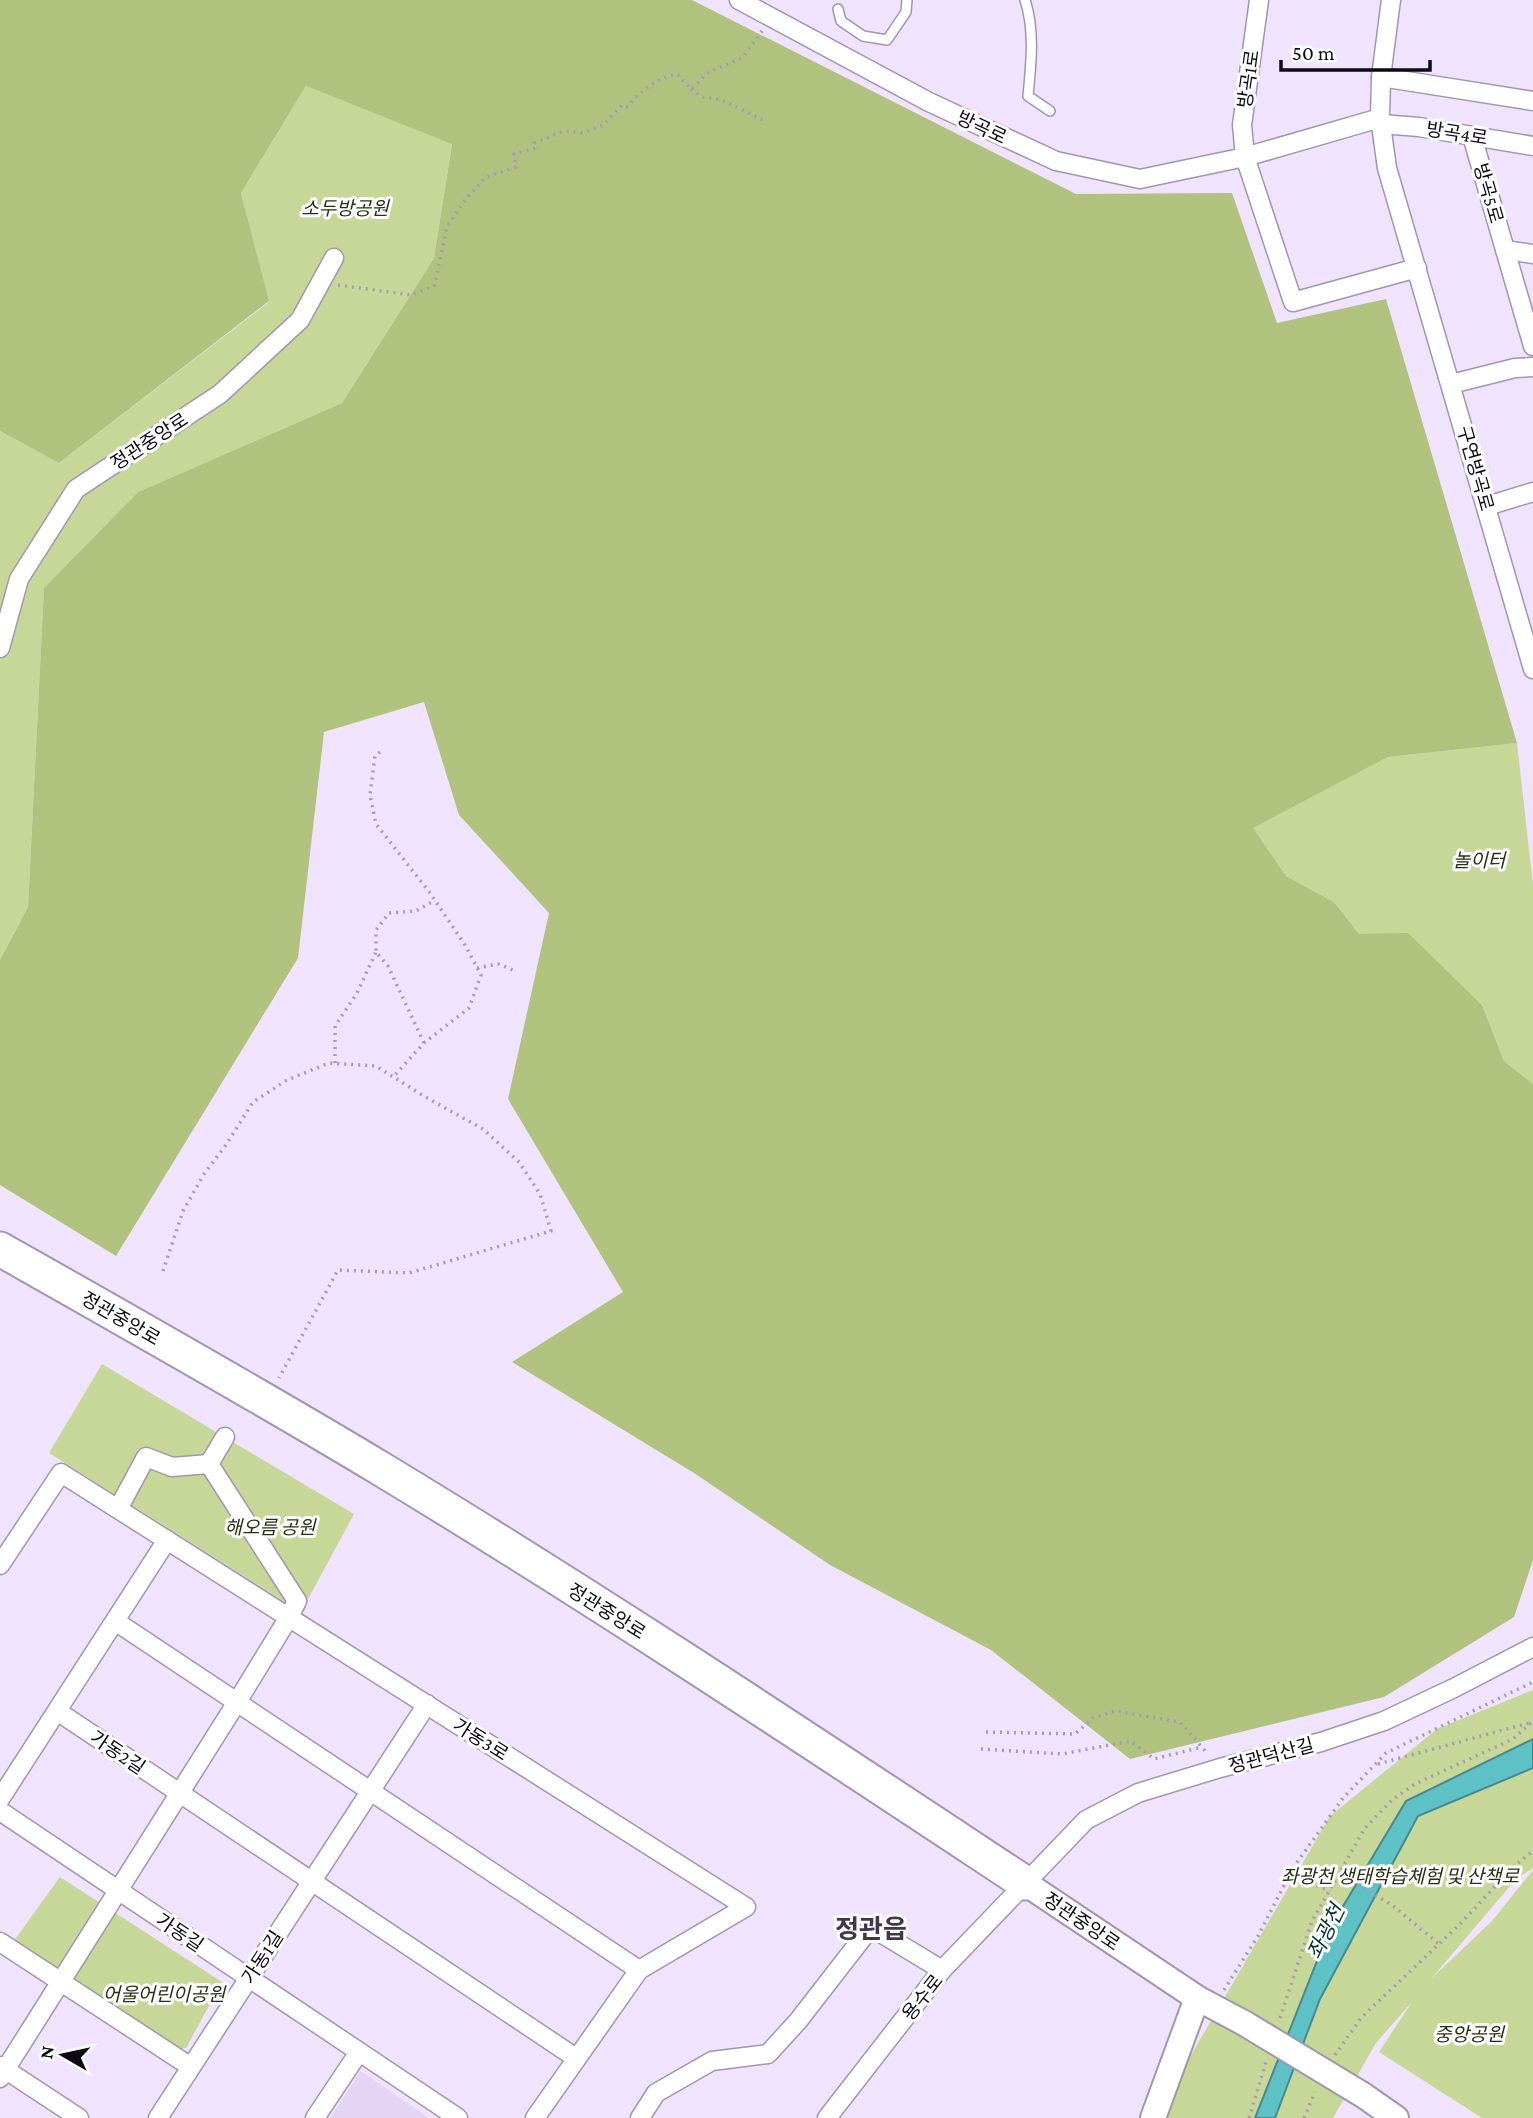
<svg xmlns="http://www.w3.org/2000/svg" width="1533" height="2118" font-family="'Crimson Pro','Noto Sans KR',serif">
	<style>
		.built { fill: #e5d5f5 }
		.green { fill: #c6d798 }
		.forest { fill: #b0c27e }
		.water { fill: #5ec1c5; stroke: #468a90; stroke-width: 2 }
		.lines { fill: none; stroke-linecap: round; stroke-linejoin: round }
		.lane-casing { stroke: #a296af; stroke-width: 12 }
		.street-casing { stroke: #a296af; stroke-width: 21 }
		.secondary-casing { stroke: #a296af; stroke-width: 28 }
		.highway-casing { stroke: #a296af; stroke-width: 37 }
		.path { stroke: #a69cb1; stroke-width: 3.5; stroke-dasharray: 2 5; stroke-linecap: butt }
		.lane { stroke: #fff; stroke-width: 9 }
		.street { stroke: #fff; stroke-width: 18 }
		.secondary { stroke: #fff; stroke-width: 24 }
		.highway { stroke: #fff; stroke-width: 33 }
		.secondary-bridge-casing { stroke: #a296af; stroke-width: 28; stroke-linecap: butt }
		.secondary-bridge { stroke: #fff; stroke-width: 24 }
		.labels { text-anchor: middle; stroke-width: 6; stroke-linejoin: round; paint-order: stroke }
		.street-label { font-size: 19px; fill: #0e0a13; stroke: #fff }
		.park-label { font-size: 19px; font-style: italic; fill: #283012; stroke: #fff }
		.water-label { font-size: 21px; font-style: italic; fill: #003234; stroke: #fff }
		.district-label { font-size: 26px; font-weight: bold; fill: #41364b; stroke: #fff }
	</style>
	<rect width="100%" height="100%" fill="#f0e3fe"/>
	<path class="built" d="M 361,2071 L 429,2118 L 330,2118 Z"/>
	<g class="green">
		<path d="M 306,86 L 452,143 L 434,258 L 342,403 L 138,492 L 44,588 L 28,907 L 0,960 L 0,431 L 59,463 L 269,302 L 241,193 Z"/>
		<path d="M 1517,743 L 1533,885 L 1533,1084 L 1504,1061 L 1482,1005 L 1408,934 L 1359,934 L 1334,902 L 1286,876 L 1252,828 L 1388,757 Z"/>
		<path d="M 102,1364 L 354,1514 L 301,1612 L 49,1453 Z"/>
		<path d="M 1533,1690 L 1533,1868 L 1516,1879 L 1431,1979 L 1492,1921 L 1533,1870 L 1533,2118 L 1482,2118 L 1379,2052 L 1412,2002 L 1376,2043 L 1333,2118 L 1163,2118 L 1187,2062 L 1330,1816 L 1437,1729 Z"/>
		<path d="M 60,1877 L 222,1982 L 186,2048 L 174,2050 L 13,1942 Z"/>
	</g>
	<path class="forest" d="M 0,0 L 692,0 L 1076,194 L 1232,193 L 1277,323 L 1386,299 L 1517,743 L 1388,757 L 1253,828 L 1286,876 L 1334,902 L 1359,934 L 1408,933 L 1482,1005 L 1504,1061 L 1533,1084 L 1533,1560 L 1514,1617 L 1384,1697 L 1130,1759 L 991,1650 L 830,1565 L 694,1473 L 512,1362 L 623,1292 L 508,1099 L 549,913 L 459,815 L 424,702 L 324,732 L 298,958 L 116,1256 L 0,1185 L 0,960 L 28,907 L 44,588 L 138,492 L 342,403 L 434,258 L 452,144 L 306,86 L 241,193 L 269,301 L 59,463 L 0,431 Z"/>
	<path class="water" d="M 1533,1739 L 1533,1768 L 1418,1816 L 1320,1999 L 1275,2118 L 1255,2118 L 1330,1928 L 1406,1801 Z"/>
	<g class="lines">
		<defs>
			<g id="lane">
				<path d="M 1025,0 C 1035,30 1031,65 1028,96 L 1050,111"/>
				<path d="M 838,9 L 841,21 L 863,36 L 887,40 L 906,12 L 907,0"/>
			</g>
			<g id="street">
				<path d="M 739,0 L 929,102 L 1056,161 L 1140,179 L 1245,157 L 1380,118"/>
				<path d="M 1259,0 L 1242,125 L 1245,157 L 1293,302 L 1417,268"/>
				<path d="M 1391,0 L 1381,77 L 1380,118 L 1387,168 L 1533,669"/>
				<path d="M 1381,77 L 1533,101"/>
				<path d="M 1381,124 L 1419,127 L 1533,146"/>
				<path d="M 1472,136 L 1533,346"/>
				<path d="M 1505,250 L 1533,254"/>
				<path d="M 1451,384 L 1515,368 L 1533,367"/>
				<path d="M 1487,506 L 1533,492"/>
				<path d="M 0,648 L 19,579 L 76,489 L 220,394 L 300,320 L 334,258"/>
				<path d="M 209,1464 L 225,1437"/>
				<path d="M 118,1509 L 146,1457 L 172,1467 L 209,1464"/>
				<path d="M 0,1565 L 61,1473 L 746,1907 L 639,1970 L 535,2118"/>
				<path d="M 115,1621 L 639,1970"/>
				<path d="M 57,1711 L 576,2058"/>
				<path d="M 0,1799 L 167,1540"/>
				<path d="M 0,1811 L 458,2118"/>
				<path d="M 0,1942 L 191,2067"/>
				<path d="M 0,2066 L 79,2118"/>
				<path d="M 0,2078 L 237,1702 L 289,1617 L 297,1601 L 209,1464"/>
				<path d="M 158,2118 L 427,1704"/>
				<path d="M 315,2118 L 359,2052"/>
				<path d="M 640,2118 L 656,2093 L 712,2061 L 768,2054 L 798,2021 L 871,1927 L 942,1970"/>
				<path d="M 827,2118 L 942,1970 L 1086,1820 L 1138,1793 L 1220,1768 L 1321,1742 L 1384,1721 L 1454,1688 L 1533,1647"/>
			</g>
			<g id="secondary">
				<path d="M 1025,1883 L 1197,1998 L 1244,2023"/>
				<path d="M 1363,2095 L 1396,2118"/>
				<path d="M 1153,2118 L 1197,1998"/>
			</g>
			<path id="highway" d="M 0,1249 C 129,1322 257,1394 383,1470 C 601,1602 813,1743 1025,1883"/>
		</defs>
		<use href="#lane" class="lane-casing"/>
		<use href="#street" class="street-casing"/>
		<use href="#secondary" class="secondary-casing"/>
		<use href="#highway" class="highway-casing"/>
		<g class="path">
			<path d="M 691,89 L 702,97 L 722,100 L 765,121"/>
			<path d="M 338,285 L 411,295 L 434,286 L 447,227 L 466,199 L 486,177 L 516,167 L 514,154 L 535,148 L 534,143 L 564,131 L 583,133 L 603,125 L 622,105 L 627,107 C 641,90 656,79 677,74 L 691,89 L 709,72 L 742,58 L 762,31"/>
			<path d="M 380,752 L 375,756 L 370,795 L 376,824 L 430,893 L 465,945 L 481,975 L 469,1008 L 424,1043 L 393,1077"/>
			<path d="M 477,968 L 498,964 L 513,970"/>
			<path d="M 424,1043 L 388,966 L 376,952 L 376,930 L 389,913 L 416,911 L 435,900"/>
			<path d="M 335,1063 L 335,1026 L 357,993 L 376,952"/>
			<path d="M 163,1271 L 183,1211 L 204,1174 L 226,1145 L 253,1102 L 287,1080 L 329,1063 L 376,1066 L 422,1095 L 483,1129 L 519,1162 L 540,1194 L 551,1231 L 409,1273 L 338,1270 L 279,1378"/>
			<path d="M 986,1732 L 1075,1734 L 1093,1718 L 1115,1711 L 1180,1722 L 1207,1753"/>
			<path d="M 981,1749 L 1062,1754 L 1131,1741 L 1154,1759 L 1202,1747"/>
			<path d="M 1378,1764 L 1529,1723"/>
			<path d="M 1291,1874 L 1330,1891"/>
			<path d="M 1339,1874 L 1392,1905 L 1439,1944"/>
			<path d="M 1224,1990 L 1258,1936 L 1293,1868 L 1343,1798 L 1386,1753 L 1533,1682"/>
			<path d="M 1280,2018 L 1312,1921 L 1365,1828 L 1392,1800 L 1415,1784 L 1513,1739 L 1533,1721"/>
			<path d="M 1335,2055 L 1361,2018 L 1460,1924 L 1514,1866 L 1533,1851"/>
			<path d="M 1249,2118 L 1266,2062"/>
			<path d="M 1304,2118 L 1315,2092"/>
		</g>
		<use href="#lane" class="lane"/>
		<use href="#street" class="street"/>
		<use href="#secondary" class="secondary"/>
		<use href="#highway" class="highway"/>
		<defs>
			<path id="secondary-bridge" d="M 1244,2023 L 1363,2095"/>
		</defs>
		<use href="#secondary-bridge" class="secondary-bridge-casing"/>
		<use href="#secondary-bridge" class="secondary-bridge"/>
	</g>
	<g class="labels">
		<g class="street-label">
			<text transform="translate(1248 79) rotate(-82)" y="7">방곡1로</text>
			<text transform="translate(982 127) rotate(25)" y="7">방곡로</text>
			<text transform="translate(1457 133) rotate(9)" y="7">방곡4로</text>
			<text transform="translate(1489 193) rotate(74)" y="7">방곡5로</text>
			<text transform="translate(149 441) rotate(-33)" y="7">정관중앙로</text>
			<text transform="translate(1476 468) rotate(74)" y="7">구연방곡로</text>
			<text transform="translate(121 1318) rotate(30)" y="7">정관중앙로</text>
			<text transform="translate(607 1611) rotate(32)" y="7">정관중앙로</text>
			<text transform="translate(481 1739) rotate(32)" y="7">가동3로</text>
			<text transform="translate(118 1752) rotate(34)" y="7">가동2길</text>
			<text transform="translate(1271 1755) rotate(-15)" y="7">정관덕산길</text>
			<text transform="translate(1082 1921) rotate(34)" y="7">정관중앙로</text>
			<text transform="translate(180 1932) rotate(34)" y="7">가동길</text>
			<text transform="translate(262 1957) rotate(-57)" y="7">가동1길</text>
			<text transform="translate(922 1997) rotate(-52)" y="7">용수로</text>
		</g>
		<g class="park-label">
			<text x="345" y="215">소두방공원</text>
			<text x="1479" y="867">놀이터</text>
			<text x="270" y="1534">해오름 공원</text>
			<text x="1400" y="1883">좌광천 생태학습체험 및 산책로</text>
			<text x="164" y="2001">어울어린이공원</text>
			<text x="1469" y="2041">중앙공원</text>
		</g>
		<g class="water-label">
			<text transform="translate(1326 1932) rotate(-64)" y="7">좌광천</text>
		</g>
		<g class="district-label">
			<text x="871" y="1938">정관읍</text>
		</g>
	</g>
	<g transform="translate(63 2055) rotate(279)" stroke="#ffffff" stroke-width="5" paint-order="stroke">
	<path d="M0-5L12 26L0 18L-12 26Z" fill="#0e0a13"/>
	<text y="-10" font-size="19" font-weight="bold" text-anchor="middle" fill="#0e0a13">N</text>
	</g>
	<path d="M1281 60v10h149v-10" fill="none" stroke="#0e0a13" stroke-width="3.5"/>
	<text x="1292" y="60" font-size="21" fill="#0e0a13" stroke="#ffffff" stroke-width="5" paint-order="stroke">50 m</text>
</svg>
